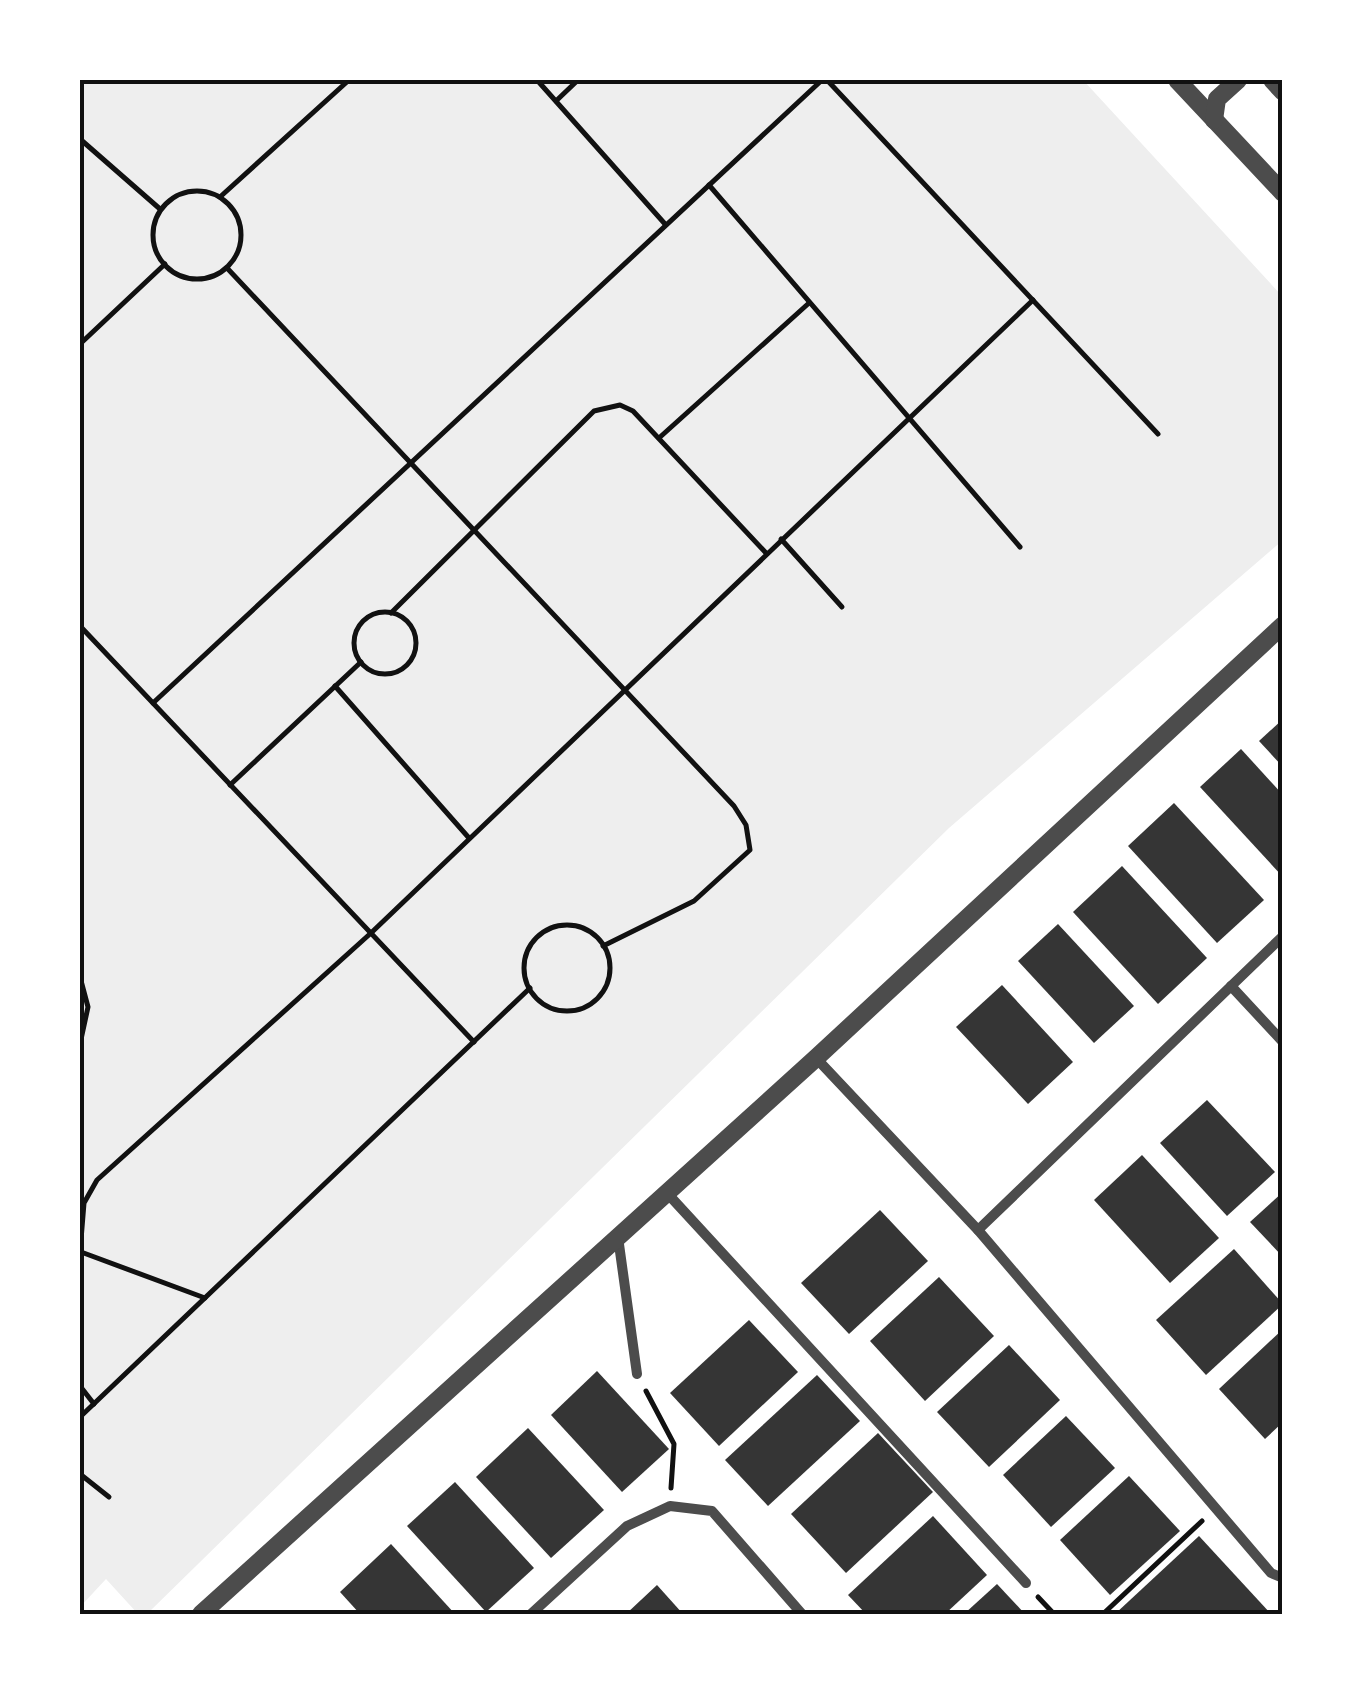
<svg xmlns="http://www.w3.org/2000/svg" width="1363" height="1694" font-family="Arial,sans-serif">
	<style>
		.green { fill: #eee }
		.building { fill: #353535 }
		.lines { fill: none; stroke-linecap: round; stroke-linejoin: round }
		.path { stroke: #111; stroke-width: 5 }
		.minor { stroke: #4c4c4c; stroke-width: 10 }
		.tertiary { stroke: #4c4c4c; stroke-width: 18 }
		.neatline { fill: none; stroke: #111; stroke-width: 4 }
	</style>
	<rect width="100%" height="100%" fill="#fff"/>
	<path class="green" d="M 80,80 L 1083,80 L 1283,297 L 1283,540 L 949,828 L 147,1614 L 138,1614 L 106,1579 L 80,1607 Z"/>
	<g class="building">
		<path d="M 1283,719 L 1283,767 L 1259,741 Z"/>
		<path d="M 1241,749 L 1283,795 L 1283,877 L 1200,787 Z"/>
		<path d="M 1174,803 L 1264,900 L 1217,943 L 1128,846 Z"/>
		<path d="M 1122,866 L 1207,958 L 1158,1004 L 1073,912 Z"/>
		<path d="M 1058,924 L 1134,1006 L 1094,1043 L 1018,961 Z"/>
		<path d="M 1002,985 L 1073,1062 L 1028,1104 L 956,1027 Z"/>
		<path d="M 1207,1100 L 1275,1172 L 1227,1216 L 1160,1143 Z"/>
		<path d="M 1142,1155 L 1219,1238 L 1170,1283 L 1094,1200 Z"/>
		<path d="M 1283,1192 L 1283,1257 L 1250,1222 Z"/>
		<path d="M 880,1210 L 928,1261 L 849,1334 L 801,1283 Z"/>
		<path d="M 1234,1249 L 1283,1304 L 1206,1375 L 1156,1320 Z"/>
		<path d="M 939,1277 L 994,1336 L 925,1401 L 870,1341 Z"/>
		<path d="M 749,1320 L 798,1372 L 719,1446 L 670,1393 Z"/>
		<path d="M 1283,1329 L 1283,1422 L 1265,1439 L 1219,1389 Z"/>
		<path d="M 1009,1345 L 1060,1400 L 989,1467 L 937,1412 Z"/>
		<path d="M 597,1371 L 669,1449 L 622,1492 L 551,1415 Z"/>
		<path d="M 817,1375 L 860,1421 L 768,1506 L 725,1460 Z"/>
		<path d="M 1066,1416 L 1115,1468 L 1051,1527 L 1003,1475 Z"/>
		<path d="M 528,1428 L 604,1510 L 551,1558 L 476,1477 Z"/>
		<path d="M 878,1433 L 933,1492 L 846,1573 L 791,1514 Z"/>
		<path d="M 1129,1476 L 1180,1531 L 1110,1595 L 1060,1540 Z"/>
		<path d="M 455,1482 L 534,1568 L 486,1612 L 407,1526 Z"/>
		<path d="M 933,1516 L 987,1575 L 945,1614 L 866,1614 L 848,1595 Z"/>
		<path d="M 1199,1536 L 1271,1614 L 1115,1614 Z"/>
		<path d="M 391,1544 L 455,1614 L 360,1614 L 340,1592 Z"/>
		<path d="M 997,1584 L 1025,1614 L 964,1614 Z"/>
		<path d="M 657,1585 L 683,1614 L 626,1614 Z"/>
	</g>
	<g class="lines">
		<g class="path">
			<path d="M 537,80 L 665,224"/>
			<path d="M 827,80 L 1158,434"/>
			<path d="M 556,101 L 578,80"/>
			<path d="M 80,139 L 160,209"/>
			<path d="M 709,185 L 1020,547"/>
			<circle cx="197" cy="235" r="44"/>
			<path d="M 220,197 L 349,80"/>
			<path d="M 227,268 L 734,806 L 746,825 L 750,850 L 694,901 L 603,946"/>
			<path d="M 80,344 L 165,264"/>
			<path d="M 659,438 L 809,303"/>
			<path d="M 781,539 L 842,607"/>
			<circle cx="385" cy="643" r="31"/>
			<path d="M 391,613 L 594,411 L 620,405 L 633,411 L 766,553"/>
			<path d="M 80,626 L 474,1042"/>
			<path d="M 335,686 L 469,838"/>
			<path d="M 153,703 L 822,80"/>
			<path d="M 230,785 L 361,662"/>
			<circle cx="567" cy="968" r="43"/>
			<path d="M 80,977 L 88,1007 L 80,1044"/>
			<path d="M 80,1252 L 84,1203 L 97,1180 L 371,933 L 1033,300"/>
			<path d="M 81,1252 L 205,1298"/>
			<path d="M 80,1386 L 94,1404"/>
			<path d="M 646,1391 L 674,1444 L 671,1488"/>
			<path d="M 80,1417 L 530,988"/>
			<path d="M 80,1474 L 109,1497"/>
			<path d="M 1038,1597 L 1054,1614"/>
			<path d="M 1103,1614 L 1202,1521"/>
		</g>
		<g class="minor">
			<path d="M 1231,986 L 1283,1042"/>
			<path d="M 816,1058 L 978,1230 L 1271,1573 L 1283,1578"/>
			<path d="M 667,1193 L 1026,1583"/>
			<path d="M 978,1230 L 1283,936"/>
			<path d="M 618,1237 L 637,1374"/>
			<path d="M 531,1614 L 627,1526 L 670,1506 L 712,1511 L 802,1614"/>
		</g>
		<g class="tertiary">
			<path d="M 1177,80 L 1283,193"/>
			<path d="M 1272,80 L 1283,92"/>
			<path d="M 1214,120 L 1217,99 L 1238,80"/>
			<path d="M 201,1614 L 816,1058 L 1283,625"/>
		</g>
	</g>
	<rect width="1363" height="1694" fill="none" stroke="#ffffff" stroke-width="165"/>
	<rect x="82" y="82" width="1198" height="1530" class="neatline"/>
</svg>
